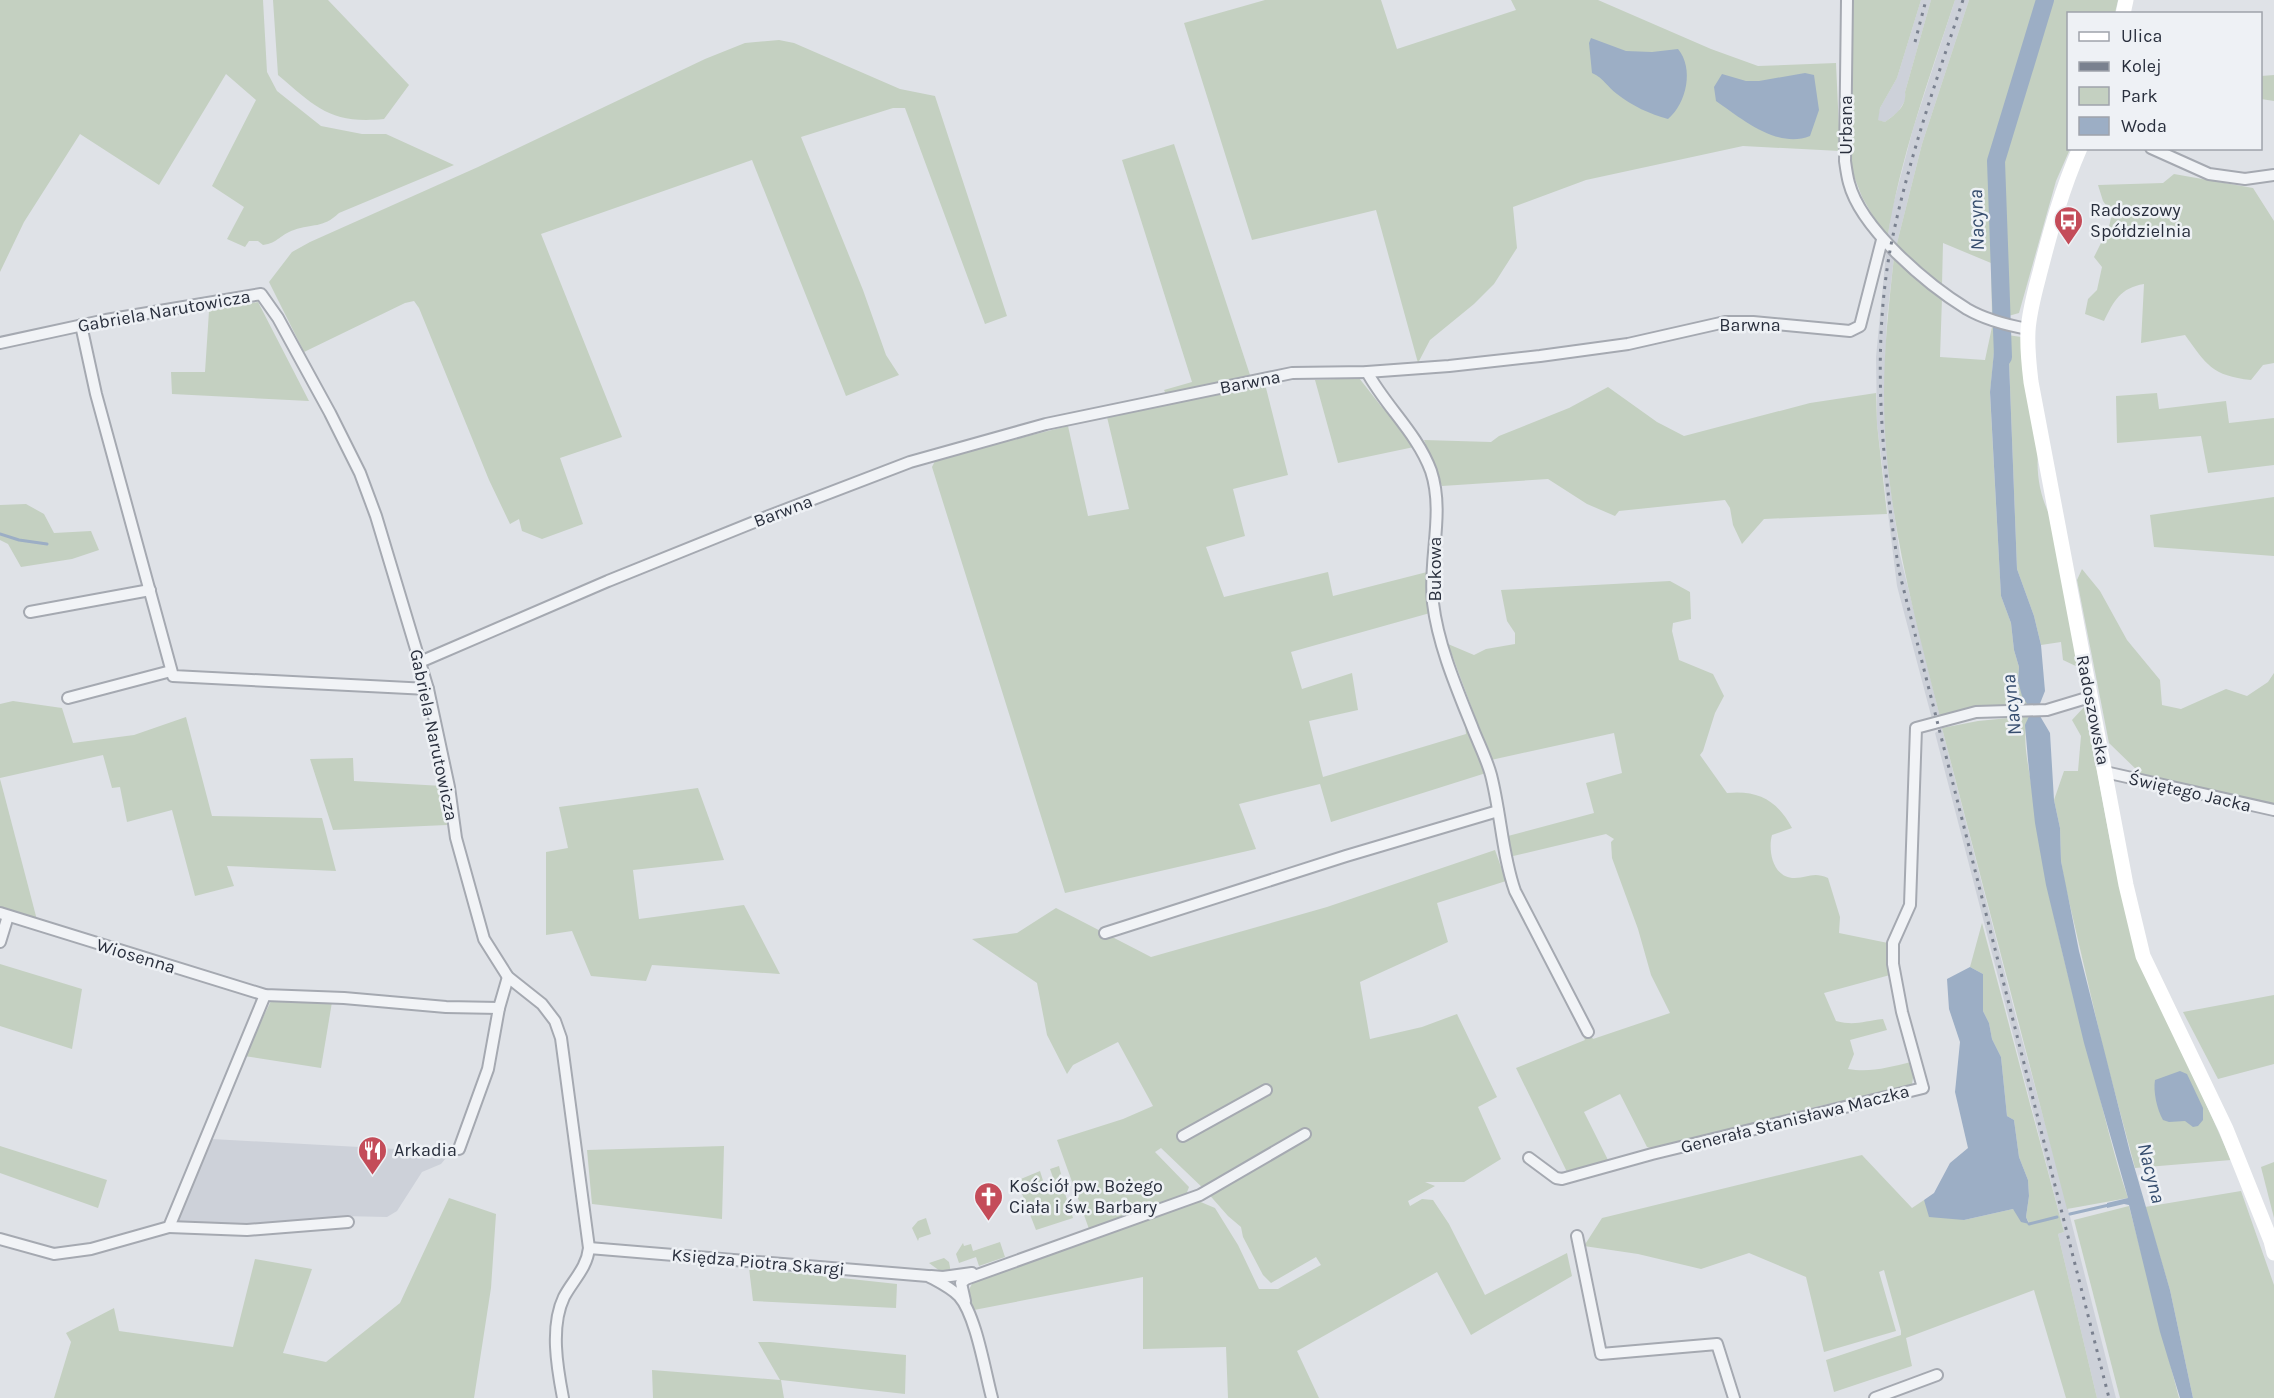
<svg xmlns="http://www.w3.org/2000/svg" width="2274" height="1398" font-family="Karla,sans-serif">
	<style>
		.built { fill: #cdd1d9 }
		.green { fill: #c4d0c1 }
		.water { fill: #9caec5 }
		.lines { fill: none; stroke-linecap: round; stroke-linejoin: round }
		.stream { stroke: #9caec5; stroke-width: 3 }
		.river { stroke: #9caec5; stroke-width: 18 }
		.street-casing { stroke: #a5a9b1; stroke-width: 14 }
		.street { stroke: #f1f3f6; stroke-width: 10 }
		.secondary { stroke: #fff; stroke-width: 15 }
		.rail { stroke: #7a818f; stroke-width: 3; stroke-dasharray: 3 6; stroke-linecap: butt }
		.labels { text-anchor: middle; stroke-width: 5; stroke-linejoin: round; paint-order: stroke }
		.street-label { font-size: 18px; fill: #292f3d; stroke: #eef1f5 }
		.poi-label { font-size: 18px; fill: #292f3d; stroke: #eef1f5; text-anchor: start }
		.water-label { font-size: 20px; font-style: italic; fill: #364d6e; stroke: #eef1f5 }
	</style>
	<rect width="100%" height="100%" fill="#dfe2e7"/>
	<g class="built">
		<path d="M 1921,0 L 1931,0 L 1905,92 L 1906,99 L 1898,112 L 1885,122 L 1877,120 L 1880,108 L 1897,78 Z"/>
		<path d="M 1955,0 L 1969,0 L 1922,144 L 1896,247 L 1887,240 L 1891,213 L 1913,129 Z"/>
		<path d="M 1886,253 L 1894,257 L 1887,318 L 1884,395 L 1890,484 L 1900,555 L 1940,717 L 1932,719 L 1897,586 L 1877,424 L 1876,357 Z"/>
		<path d="M 1942,728 L 2016,1017 L 2065,1197 L 2116,1398 L 2097,1398 L 2058,1234 L 2064,1232 L 1935,733 Z"/>
		<path d="M 212,1139 L 451,1152 L 441,1164 L 422,1172 L 397,1211 L 387,1217 L 342,1216 L 252,1226 L 176,1223 Z"/>
	</g>
	<g class="green">
		<path d="M 0,0 L 263,0 L 267,72 L 277,91 L 321,126 L 362,134 L 386,134 L 454,165 L 339,213 C 322,229 313,223 294,230 C 281,234 278,243 263,245 L 258,241 L 249,241 L 245,247 L 227,239 L 244,207 L 212,186 L 256,100 L 226,74 L 159,185 L 80,134 L 24,222 L 0,272 Z"/>
		<path d="M 273,0 L 328,0 L 409,85 L 384,119 C 330,124 317,108 278,75 Z"/>
		<path d="M 1265,0 L 1381,0 L 1397,49 L 1516,10 L 1511,0 L 1598,0 L 1711,49 L 1758,66 L 1836,63 L 1840,151 L 1743,146 L 1586,180 L 1513,207 L 1517,248 L 1494,284 L 1474,304 L 1430,340 L 1418,363 L 1376,210 L 1252,240 L 1184,23 Z"/>
		<path d="M 1852,0 L 1921,0 L 1897,78 L 1880,108 L 1878,120 L 1885,122 C 1896,114 1907,106 1905,92 L 1931,0 L 1955,0 C 1929,79 1900,158 1887,240 L 1862,197 L 1852,171 Z"/>
		<path d="M 1969,0 L 2041,0 L 1993,160 L 2000,315 L 1992,316 L 1991,263 L 1943,243 L 1942,285 L 1896,247 L 1922,144 Z"/>
		<path d="M 2048,0 L 2118,0 L 2115,13 L 2068,14 L 2070,149 L 2056,181 L 2019,313 L 2005,317 L 2000,162 L 2035,39 Z"/>
		<path d="M 779,40 L 794,43 L 900,89 L 935,96 L 1007,316 L 985,324 L 905,108 L 893,108 L 801,137 L 863,290 L 886,355 L 899,375 L 846,396 L 752,160 L 541,234 L 622,437 L 560,458 L 583,524 L 542,539 L 522,531 L 519,519 L 510,524 L 489,480 L 419,308 L 414,301 L 405,303 L 304,352 L 269,282 L 292,252 L 310,242 L 478,167 L 705,59 L 745,43 Z"/>
		<path d="M 2274,75 L 2274,101 L 2261,99 L 2261,76 Z"/>
		<path d="M 1174,144 L 1250,375 L 1166,394 L 1164,390 L 1192,382 L 1122,160 Z"/>
		<path d="M 2174,174 L 2253,188 L 2274,221 L 2274,363 L 2263,365 L 2251,380 C 2212,376 2206,364 2185,335 L 2141,343 L 2144,284 C 2120,288 2114,301 2104,321 L 2085,314 L 2088,299 L 2097,290 L 2102,267 L 2094,257 L 2102,241 L 2106,239 L 2112,214 L 2103,201 L 2098,185 L 2163,183 Z"/>
		<path d="M 1894,257 L 1942,298 L 1940,357 L 1985,360 L 1992,327 L 1996,331 L 1990,393 L 2001,596 L 2011,623 L 2014,650 L 2019,667 L 2018,681 L 2029,707 L 1979,706 L 1940,717 C 1913,611 1884,504 1884,394 C 1884,348 1889,303 1894,257 Z"/>
		<path d="M 258,302 L 309,401 L 172,394 L 171,372 L 205,372 L 209,311 Z"/>
		<path d="M 2008,335 L 2021,337 L 2038,453 C 2036,477 2041,499 2052,520 L 2080,668 L 2063,660 L 2061,642 L 2041,645 L 2034,616 L 2017,569 Z"/>
		<path d="M 1359,378 L 1381,406 L 1392,414 L 1414,447 L 1338,463 L 1315,380 Z"/>
		<path d="M 1265,384 L 1288,475 L 1233,489 L 1245,536 L 1206,547 L 1224,597 L 1328,572 L 1333,596 L 1431,571 L 1427,596 L 1430,613 L 1291,652 L 1302,689 L 1352,673 L 1358,710 L 1309,721 L 1323,777 L 1466,734 L 1465,724 L 1486,773 L 1331,822 L 1320,784 L 1239,804 L 1256,849 L 1065,893 L 932,467 L 936,459 L 1068,426 L 1088,516 L 1129,509 L 1107,417 Z"/>
		<path d="M 1608,387 L 1657,422 L 1684,436 L 1810,403 L 1876,393 L 1877,424 L 1887,514 L 1764,519 L 1742,544 L 1733,525 L 1730,508 L 1725,500 L 1619,511 L 1615,516 L 1587,504 L 1548,479 L 1442,486 L 1424,440 L 1491,442 L 1499,436 L 1569,408 Z"/>
		<path d="M 2157,393 L 2159,409 L 2226,401 L 2229,423 L 2274,418 L 2274,465 L 2208,473 L 2201,436 L 2117,443 L 2116,396 Z"/>
		<path d="M 2274,497 L 2274,556 L 2154,547 L 2150,515 Z"/>
		<path d="M 26,504 L 44,514 L 54,533 L 91,531 L 99,550 L 72,559 L 21,567 L 8,544 L 0,540 L 0,505 Z"/>
		<path d="M 2082,569 L 2100,591 L 2127,640 L 2160,680 L 2162,705 L 2181,709 L 2226,689 L 2247,696 L 2268,682 L 2274,673 L 2274,805 L 2141,774 L 2109,743 L 2077,580 Z"/>
		<path d="M 1670,581 L 1690,592 L 1691,619 L 1673,623 L 1672,631 L 1679,660 L 1713,674 L 1724,696 L 1715,713 L 1703,751 L 1700,755 L 1727,793 C 1758,790 1777,800 1792,828 L 1772,835 C 1768,849 1772,876 1792,878 C 1807,879 1812,871 1828,878 L 1840,917 L 1839,933 L 1888,943 L 1890,975 L 1824,993 L 1836,1021 C 1855,1026 1864,1021 1883,1019 L 1887,1030 L 1850,1040 L 1854,1054 L 1848,1069 C 1870,1073 1890,1067 1911,1062 L 1914,1072 L 1912,1084 L 1905,1088 L 1819,1106 L 1654,1149 L 1647,1147 L 1620,1094 L 1584,1112 L 1609,1162 L 1568,1174 L 1516,1068 L 1585,1040 L 1583,1036 L 1591,1035 L 1593,1039 L 1670,1013 L 1651,975 L 1638,929 L 1612,858 L 1611,842 L 1614,839 L 1606,834 L 1509,857 L 1503,839 L 1508,836 L 1594,813 L 1586,783 L 1622,773 L 1614,733 L 1491,760 L 1448,644 L 1474,655 L 1486,649 L 1515,644 L 1515,633 L 1507,621 L 1501,590 Z"/>
		<path d="M 13,701 L 62,708 L 73,743 L 134,735 L 186,717 L 212,816 L 322,818 L 336,871 L 227,866 L 234,886 L 195,896 L 172,810 L 127,822 L 120,787 L 112,788 L 103,755 L 0,778 L 0,704 Z"/>
		<path d="M 2085,706 L 2111,846 L 2133,940 L 2231,1160 L 2135,1168 L 2104,1052 L 2065,884 L 2061,861 L 2060,828 L 2054,800 L 2064,771 L 2078,771 L 2081,736 L 2072,720 Z"/>
		<path d="M 2029,716 C 2021,735 2028,763 2031,783 C 2042,878 2066,970 2091,1063 C 2103,1108 2113,1154 2128,1198 L 2067,1209 L 1942,728 L 1978,721 Z"/>
		<path d="M 353,758 L 354,781 L 443,786 L 447,825 L 333,830 L 310,759 Z"/>
		<path d="M 0,779 L 3,790 L 37,920 L 0,909 Z"/>
		<path d="M 698,788 L 724,860 L 633,870 L 639,919 L 744,905 L 780,974 L 652,965 L 646,981 L 591,976 L 572,931 L 546,935 L 546,852 L 568,848 L 559,807 Z"/>
		<path d="M 1495,850 L 1506,881 L 1437,903 L 1448,942 L 1360,982 L 1370,1039 L 1422,1027 L 1457,1014 L 1497,1097 L 1478,1107 L 1501,1159 L 1464,1182 L 1425,1182 L 1435,1186 L 1408,1201 L 1410,1206 L 1422,1199 L 1433,1200 L 1449,1224 L 1485,1295 L 1567,1253 L 1572,1276 L 1471,1335 L 1437,1272 L 1297,1351 L 1319,1398 L 1228,1398 L 1226,1347 L 1143,1349 L 1143,1277 L 974,1310 C 969,1298 966,1291 974,1281 L 1196,1200 L 1215,1208 L 1238,1245 L 1259,1289 L 1278,1289 L 1321,1265 L 1316,1257 L 1271,1283 L 1263,1275 L 1243,1237 L 1241,1227 L 1228,1216 L 1206,1191 L 1161,1148 L 1155,1152 L 1189,1187 L 1186,1195 L 1089,1229 L 1057,1140 L 1123,1119 L 1153,1106 L 1118,1042 L 1073,1065 L 1067,1074 L 1047,1035 L 1037,983 L 972,939 L 1017,933 L 1056,908 L 1151,957 L 1327,907 Z"/>
		<path d="M 1982,923 L 2064,1232 L 2058,1234 L 2097,1398 L 2066,1398 L 2034,1290 L 1906,1338 L 1912,1366 L 1834,1392 L 1826,1360 L 1901,1335 L 1901,1331 L 1884,1270 L 1879,1272 L 1896,1331 L 1824,1352 L 1806,1277 L 1749,1253 L 1701,1269 L 1638,1254 L 1584,1246 L 1602,1218 L 1862,1155 L 1912,1208 L 1924,1200 L 1926,1203 L 1964,1220 L 2013,1209 L 2029,1223 L 2026,1217 L 2029,1196 L 2028,1180 L 2019,1157 L 2014,1120 L 2007,1116 L 2001,1057 L 1992,1039 L 1989,1023 L 1983,1011 L 1983,974 L 1970,967 Z"/>
		<path d="M 0,964 L 82,989 L 72,1049 L 0,1026 Z"/>
		<path d="M 2274,995 L 2274,1064 L 2218,1079 L 2183,1012 Z"/>
		<path d="M 271,1001 L 332,1002 L 321,1068 L 244,1056 Z"/>
		<path d="M 0,1146 L 107,1180 L 98,1208 L 0,1173 Z"/>
		<path d="M 724,1146 L 722,1219 L 592,1204 L 587,1150 Z"/>
		<path d="M 2274,1162 L 2274,1218 L 2261,1167 Z"/>
		<path d="M 1059,1166 L 1061,1174 L 1059,1175 L 1073,1218 L 1036,1230 L 1019,1186 L 1011,1183 L 1040,1171 L 1046,1190 L 1056,1186 L 1050,1169 Z"/>
		<path d="M 2241,1191 L 2274,1285 L 2274,1398 L 2193,1398 L 2170,1290 L 2145,1207 Z"/>
		<path d="M 449,1198 L 496,1214 L 491,1288 L 474,1398 L 54,1398 L 71,1342 L 66,1333 L 114,1308 L 119,1331 L 233,1347 L 255,1259 L 312,1269 L 283,1353 L 326,1362 L 400,1303 Z"/>
		<path d="M 2129,1206 L 2179,1398 L 2120,1398 L 2074,1220 Z"/>
		<path d="M 926,1218 L 931,1234 L 919,1238 L 918,1241 L 912,1228 L 918,1221 Z"/>
		<path d="M 1000,1242 L 1005,1257 L 979,1266 L 976,1257 L 959,1263 L 956,1254 L 963,1243 L 964,1246 L 971,1244 L 973,1251 Z"/>
		<path d="M 944,1258 L 949,1262 L 951,1273 L 944,1274 L 929,1263 Z"/>
		<path d="M 749,1268 L 897,1284 L 896,1308 L 753,1301 Z"/>
		<path d="M 758,1342 L 770,1342 L 906,1355 L 905,1394 L 781,1380 L 784,1398 L 653,1398 L 652,1370 L 780,1380 Z"/>
	</g>
	<g class="water">
		<path d="M 1591,38 L 1626,51 L 1652,52 L 1678,49 C 1694,68 1687,103 1668,119 C 1650,114 1632,106 1617,94 C 1607,87 1605,79 1592,73 L 1589,43 Z"/>
		<path d="M 1805,73 L 1814,75 L 1819,110 L 1810,136 C 1777,149 1742,119 1716,101 L 1714,87 L 1722,74 L 1746,81 L 1759,81 Z"/>
		<path d="M 1996,331 L 2008,335 L 2017,569 L 2034,616 L 2041,645 L 2045,691 L 2039,706 L 2029,707 L 2022,696 L 2018,681 L 2019,667 L 2014,650 L 2011,623 L 2001,596 L 1990,392 Z"/>
		<path d="M 2029,716 L 2040,716 L 2050,733 L 2054,800 L 2060,828 L 2061,861 L 2079,951 L 2130,1152 L 2170,1290 L 2193,1398 L 2180,1398 L 2160,1332 L 2129,1205 L 2124,1204 L 2107,1208 L 2107,1203 L 2128,1198 L 2084,1043 L 2046,885 L 2035,823 L 2028,760 L 2025,725 Z"/>
		<path d="M 1970,967 L 1983,974 L 1983,1011 L 1989,1023 L 1992,1039 L 2001,1057 L 2007,1116 L 2014,1120 L 2019,1157 L 2028,1180 L 2029,1196 L 2026,1217 L 2029,1224 L 2021,1222 L 2013,1209 L 1964,1220 L 1929,1217 L 1924,1200 L 1934,1193 L 1950,1163 L 1968,1148 L 1955,1092 L 1960,1042 L 1949,1009 L 1947,979 Z"/>
		<path d="M 2180,1071 L 2187,1074 L 2203,1108 L 2203,1120 L 2198,1126 L 2193,1127 L 2185,1121 L 2169,1122 L 2163,1120 C 2157,1110 2153,1091 2155,1080 Z"/>
	</g>
	<g class="lines">
		<g class="stream">
			<path d="M 0,534 L 19,540 L 47,544"/>
			<path d="M 2070,1214 L 2109,1205"/>
			<path d="M 2029,1224 L 2057,1217"/>
		</g>
		<path class="river" d="M 2003,357 L 1996,161 L 2045,0"/>
		<defs>
			<g id="street">
				<path d="M 1847,0 L 1845,161 C 1846,168 1847,176 1849,183 C 1861,229 1928,285 1967,309 C 1986,320 2006,325 2028,329"/>
				<path d="M 2151,148 L 2209,174 L 2245,179 L 2274,175"/>
				<path d="M 81,325 L 96,394 L 173,676 L 428,689"/>
				<path d="M 0,343 L 106,320 L 261,294 L 278,318 L 330,413 L 360,473 L 376,516 L 428,689 L 449,787 L 456,838 L 484,939 L 508,977 L 542,1004 L 555,1021 L 561,1038 L 589,1248 C 587,1268 573,1280 564,1297 C 550,1326 557,1367 563,1398"/>
				<path d="M 1367,372 C 1386,407 1417,433 1431,471 C 1445,513 1428,560 1433,603 C 1438,645 1457,689 1473,729 C 1479,744 1487,760 1491,775 C 1501,814 1502,854 1515,891 L 1588,1032"/>
				<path d="M 30,612 L 150,590"/>
				<path d="M 420,662 L 608,581 L 769,516 L 910,462 L 1046,424 L 1292,373 L 1367,372 L 1449,366 L 1540,356 L 1628,344 L 1725,322 L 1753,322 L 1850,331 L 1860,326 L 1882,240"/>
				<path d="M 68,698 L 171,671"/>
				<path d="M 2105,772 L 2274,810"/>
				<path d="M 0,913 L 265,995 L 344,998 L 446,1007 L 499,1008 L 508,977"/>
				<path d="M 1105,933 L 1346,856 L 1498,811"/>
				<path d="M 0,942 L 8,916"/>
				<path d="M 1183,1136 L 1266,1090"/>
				<path d="M 459,1149 L 488,1069 L 499,1008"/>
				<path d="M 1529,1158 L 1556,1178 L 1562,1179 L 1652,1154 L 1923,1088 L 1902,1012 L 1893,964 L 1893,943 L 1910,905 L 1916,728 L 1976,712 L 2047,710 L 2090,697"/>
				<path d="M 169,1227 L 247,1230 L 348,1222"/>
				<path d="M 1577,1236 L 1601,1354 L 1717,1344 L 1734,1398"/>
				<path d="M 0,1239 L 54,1254 L 91,1249 L 169,1227 L 265,995"/>
				<path d="M 589,1248 L 928,1276 C 939,1282 950,1287 959,1296 C 976,1315 985,1372 992,1398"/>
				<path d="M 931,1276 L 943,1277 L 972,1273"/>
				<path d="M 965,1301 L 961,1283 L 966,1279 L 1200,1195 L 1305,1134"/>
				<path d="M 1875,1398 L 1937,1375"/>
			</g>
		</defs>
		<use href="#street" class="street-casing"/>
		<use href="#street" class="street"/>
		<g class="secondary">
			<path d="M 2123,14 L 2126,0"/>
			<path d="M 2080,148 C 2062,189 2051,229 2040,272 C 2035,291 2029,312 2028,331 C 2027,349 2029,365 2031,382 L 2126,885 L 2143,956 L 2226,1129 L 2271,1241 L 2274,1253"/>
		</g>
		<g class="rail">
			<path d="M 1963,0 C 1936,81 1908,161 1891,245 C 1871,353 1882,463 1899,571 L 2109,1398"/>
			<path d="M 1915,42 L 1926,0"/>
		</g>
	</g>
	<defs>
		<symbol id="bus-pin" viewBox="-11 -11 22 30"><path d="M0 17L-7.5 6A9.5 9.5 0 1 1 7.5 6Z" fill="#c44c59" stroke="#eef1f5"/><path d="M-5-6H5V4H4V6H2V4H-2V6H-4V4H-5ZM-3.5-4V0h7V-4ZM-3.5 1.2v1.5H-2V1.2ZM2 1.2v1.5H3.5V1.2Z" fill="#fff"/></symbol>
		<symbol id="restaurant-pin" viewBox="-11 -11 22 30"><path d="M0 17L-7.5 6A9.5 9.5 0 1 1 7.5 6Z" fill="#c44c59" stroke="#eef1f5"/><path d="M-5-6h1v4h1v-4h1v4h1v-4h1v5L-1.5 .5V6h-2V.5L-5-1ZM5-6V6H3V1.5H1.5Q1.5-4 5-6Z" fill="#fff"/></symbol>
		<symbol id="church-pin" viewBox="-11 -11 22 30"><path d="M0 17L-7.5 6A9.5 9.5 0 1 1 7.5 6Z" fill="#c44c59" stroke="#eef1f5"/><path d="M-1.2-6h2.4v3.5h3.3v2.4h-3.3V6h-2.4V-.1h-3.3v-2.4h3.3Z" fill="#fff"/></symbol>
	</defs>
	<g fill-rule="evenodd">
		<use href="#bus-pin" x="2052" y="204" width="33" height="45"/>
		<use href="#restaurant-pin" x="356" y="1134" width="33" height="45"/>
		<use href="#church-pin" x="972" y="1180" width="33" height="45"/>
	</g>
	<g class="labels">
		<g class="street-label">
			<text transform="translate(1846 125) rotate(-90)" y="6">Urbana</text>
			<text transform="translate(164 311) rotate(-10)" y="6">Gabriela Narutowicza</text>
			<text x="1750" y="331">Barwna</text>
			<text transform="translate(1250 382) rotate(-11)" y="6">Barwna</text>
			<text transform="translate(783 511) rotate(-21)" y="6">Barwna</text>
			<text transform="translate(1435 569) rotate(-90)" y="6">Bukowa</text>
			<text transform="translate(2093 710) rotate(79)" y="6">Radoszowska</text>
			<text transform="translate(434 735) rotate(78)" y="6">Gabriela Narutowicza</text>
			<text transform="translate(2190 792) rotate(13)" y="6">Świętego Jacka</text>
			<text transform="translate(136 956) rotate(17)" y="6">Wiosenna</text>
			<text transform="translate(1795 1119) rotate(-14)" y="6">Generała Stanisława Maczka</text>
			<text transform="translate(758 1262) rotate(5)" y="6">Księdza Piotra Skargi</text>
		</g>
		<g class="poi-label">
			<text x="2090" y="216">Radoszowy<tspan x="2090" dy="21">Spółdzielnia</tspan></text>
			<text x="394" y="1156">Arkadia</text>
			<text x="1009" y="1192">Kościół pw. Bożego<tspan x="1009" dy="21">Ciała i św. Barbary</tspan></text>
		</g>
		<g class="water-label">
			<text transform="translate(1976 220) rotate(-92)" y="7">Nacyna</text>
			<text transform="translate(2011 705) rotate(-96)" y="7">Nacyna</text>
			<text transform="translate(2152 1173) rotate(76)" y="7">Nacyna</text>
		</g>
	</g>
	<rect x="2067" y="12" width="195" height="138" fill="#eef1f5" stroke="#9fa3ab" stroke-width="1.5"/>
	<rect x="2079" y="32" width="30" height="9" fill="#ffffff" stroke="#9fa3ab" stroke-width="1.5"/>
	<text x="2121" y="42" font-size="18" fill="#292f3d">Ulica</text>
	<rect x="2079" y="62" width="30" height="9" fill="#7a818f" stroke="#9fa3ab" stroke-width="1.5"/>
	<text x="2121" y="72" font-size="18" fill="#292f3d">Kolej</text>
	<rect x="2079" y="87" width="30" height="18" fill="#c4d0c1" stroke="#9fa3ab" stroke-width="1.5"/>
	<text x="2121" y="102" font-size="18" fill="#292f3d">Park</text>
	<rect x="2079" y="117" width="30" height="18" fill="#9caec5" stroke="#9fa3ab" stroke-width="1.5"/>
	<text x="2121" y="132" font-size="18" fill="#292f3d">Woda</text>
</svg>
